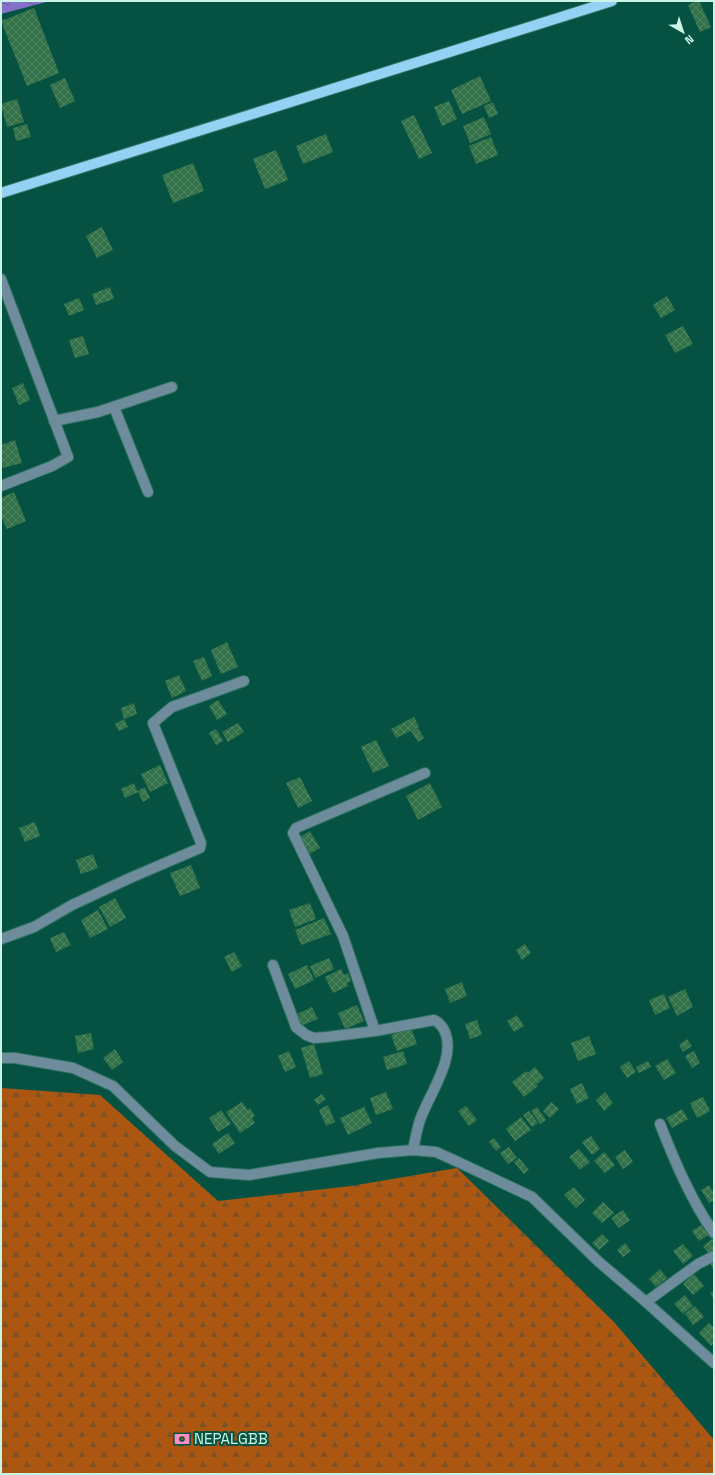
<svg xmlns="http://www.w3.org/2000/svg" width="715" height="1475" font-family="'Space Grotesk',sans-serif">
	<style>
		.forest { fill: url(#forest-firs) }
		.water { fill: url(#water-ripples) }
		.building { fill: url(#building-cross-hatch) }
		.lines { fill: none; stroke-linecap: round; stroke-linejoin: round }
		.minor-casing { stroke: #2d7263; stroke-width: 12 }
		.major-casing { stroke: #2d7263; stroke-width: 12 }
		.minor { stroke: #6f8c9d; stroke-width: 10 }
		.major { stroke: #94d1f3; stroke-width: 10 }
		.labels { text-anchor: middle; stroke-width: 4; stroke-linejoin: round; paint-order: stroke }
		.poi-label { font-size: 15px; fill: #cbf4e6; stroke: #055242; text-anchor: start }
	</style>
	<defs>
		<pattern id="forest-firs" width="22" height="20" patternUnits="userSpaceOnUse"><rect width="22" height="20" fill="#ac5711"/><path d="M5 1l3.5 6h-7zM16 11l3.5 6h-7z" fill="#7a5128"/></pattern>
		<pattern id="water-ripples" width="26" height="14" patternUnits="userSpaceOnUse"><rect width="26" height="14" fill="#8671ca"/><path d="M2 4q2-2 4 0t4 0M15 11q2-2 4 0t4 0" fill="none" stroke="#696195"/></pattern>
		<pattern id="building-cross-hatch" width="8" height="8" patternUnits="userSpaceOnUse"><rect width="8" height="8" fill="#337149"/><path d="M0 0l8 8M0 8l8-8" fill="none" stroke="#4f8663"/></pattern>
	</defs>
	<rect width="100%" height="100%" fill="#055242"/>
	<path class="forest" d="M 1,1088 L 100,1095 L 218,1201 L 351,1186 L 457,1168 L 614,1322 L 714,1440 L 714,1474 L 1,1474 Z"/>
	<path class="water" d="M 1,1 L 50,1 L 1,14 Z"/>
	<g class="building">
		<path d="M 697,1 L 699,1 L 711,27 L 700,32 L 688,5 Z"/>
		<path d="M 34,8 L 59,73 L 27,86 L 1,21 Z"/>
		<path d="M 480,76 L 491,101 L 462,114 L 451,90 Z"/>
		<path d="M 65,78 L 75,101 L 60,108 L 50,85 Z"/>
		<path d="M 17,99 L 24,122 L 7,127 L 1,104 Z"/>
		<path d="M 449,101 L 457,119 L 442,126 L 434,107 Z"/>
		<path d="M 493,102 L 498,114 L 489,118 L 484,106 Z"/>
		<path d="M 414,115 L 432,153 L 419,159 L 401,121 Z"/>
		<path d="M 484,117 L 491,134 L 470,143 L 463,126 Z"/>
		<path d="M 27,124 L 31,137 L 16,141 L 13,128 Z"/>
		<path d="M 326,134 L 333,152 L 303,164 L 296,146 Z"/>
		<path d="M 491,137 L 498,155 L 476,164 L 469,146 Z"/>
		<path d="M 276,150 L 288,180 L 265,189 L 253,159 Z"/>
		<path d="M 193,163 L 204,191 L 173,203 L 162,175 Z"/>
		<path d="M 102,227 L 113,250 L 97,258 L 86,236 Z"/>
		<path d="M 110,287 L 114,299 L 96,305 L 92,294 Z"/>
		<path d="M 667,296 L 675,310 L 661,318 L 653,305 Z"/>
		<path d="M 79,298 L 84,310 L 69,316 L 64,304 Z"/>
		<path d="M 683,326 L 693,344 L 675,353 L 665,335 Z"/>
		<path d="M 83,336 L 89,354 L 75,358 L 69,340 Z"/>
		<path d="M 23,383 L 30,400 L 19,405 L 12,388 Z"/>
		<path d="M 15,440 L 22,463 L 3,468 L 1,462 L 1,445 Z"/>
		<path d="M 14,492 L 26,521 L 7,529 L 1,516 L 1,498 Z"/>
		<path d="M 227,642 L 238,667 L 221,674 L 211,650 Z"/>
		<path d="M 204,657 L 212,676 L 202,681 L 193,661 Z"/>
		<path d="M 179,675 L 186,691 L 172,698 L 165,681 Z"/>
		<path d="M 218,700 L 227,714 L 217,720 L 209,706 Z"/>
		<path d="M 134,703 L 137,714 L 124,719 L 121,708 Z"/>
		<path d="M 414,717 L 419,727 L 396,738 L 391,729 Z"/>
		<path d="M 124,719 L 128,727 L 119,731 L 115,724 Z"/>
		<path d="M 238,723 L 244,732 L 228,742 L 222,732 Z"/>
		<path d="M 418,728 L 424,738 L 418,742 L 411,731 Z"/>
		<path d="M 216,729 L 223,741 L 216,745 L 209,733 Z"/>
		<path d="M 376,740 L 389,766 L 373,773 L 361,747 Z"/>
		<path d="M 160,765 L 168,783 L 150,792 L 141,774 Z"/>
		<path d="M 300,777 L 312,801 L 298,808 L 286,783 Z"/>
		<path d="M 134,783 L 137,791 L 145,787 L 150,798 L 143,802 L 138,792 L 125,798 L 121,789 Z"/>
		<path d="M 430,783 L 442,807 L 418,820 L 406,796 Z"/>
		<path d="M 35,822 L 40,836 L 25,842 L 19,828 Z"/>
		<path d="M 310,831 L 320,848 L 310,854 L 300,837 Z"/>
		<path d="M 93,854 L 98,868 L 81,874 L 76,860 Z"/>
		<path d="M 191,865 L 200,888 L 180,896 L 170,873 Z"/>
		<path d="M 115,898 L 126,918 L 110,927 L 99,907 Z"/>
		<path d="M 310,903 L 316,919 L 295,927 L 289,910 Z"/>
		<path d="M 98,910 L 108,929 L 90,938 L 81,920 Z"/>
		<path d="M 324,918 L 331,934 L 301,945 L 295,930 Z"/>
		<path d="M 64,932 L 71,945 L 56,952 L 50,938 Z"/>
		<path d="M 525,944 L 531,953 L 522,960 L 516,950 Z"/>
		<path d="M 234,952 L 242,966 L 232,972 L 224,957 Z"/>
		<path d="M 329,958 L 334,969 L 315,978 L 310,966 Z"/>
		<path d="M 307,965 L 314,980 L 295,989 L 288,974 Z"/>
		<path d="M 341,969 L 344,975 L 348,973 L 351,981 L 347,983 L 348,986 L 333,993 L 325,977 Z"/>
		<path d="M 462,982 L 467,996 L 450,1003 L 445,989 Z"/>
		<path d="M 685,989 L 693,1007 L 677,1016 L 668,997 Z"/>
		<path d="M 664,994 L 670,1008 L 655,1015 L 649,1000 Z"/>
		<path d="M 357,1005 L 364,1021 L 345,1029 L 338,1013 Z"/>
		<path d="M 312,1007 L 318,1019 L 300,1026 L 295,1015 Z"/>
		<path d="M 517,1015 L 524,1026 L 514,1032 L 507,1021 Z"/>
		<path d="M 477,1020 L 482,1035 L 470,1039 L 465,1024 Z"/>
		<path d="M 411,1028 L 417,1044 L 397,1051 L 391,1035 Z"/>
		<path d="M 91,1033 L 94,1049 L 78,1053 L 75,1036 Z"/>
		<path d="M 589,1036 L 596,1054 L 578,1061 L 571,1043 Z"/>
		<path d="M 687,1039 L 692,1046 L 683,1052 L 679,1045 Z"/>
		<path d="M 314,1044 L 323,1074 L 310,1078 L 301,1048 Z"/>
		<path d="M 115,1049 L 123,1062 L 112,1070 L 103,1058 Z"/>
		<path d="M 289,1051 L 296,1067 L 285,1072 L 278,1056 Z"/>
		<path d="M 403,1051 L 407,1064 L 387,1070 L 383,1057 Z"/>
		<path d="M 694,1051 L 700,1063 L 692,1068 L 685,1056 Z"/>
		<path d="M 667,1059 L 676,1073 L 664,1080 L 655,1066 Z"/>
		<path d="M 629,1061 L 636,1072 L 627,1078 L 620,1067 Z"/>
		<path d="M 648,1061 L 651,1067 L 639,1073 L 636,1067 Z"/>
		<path d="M 535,1067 L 544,1078 L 537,1084 L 532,1078 L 538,1086 L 524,1097 L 512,1082 L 526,1071 L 528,1073 Z"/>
		<path d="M 582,1083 L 589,1098 L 577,1104 L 570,1089 Z"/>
		<path d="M 386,1092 L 393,1109 L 376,1115 L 370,1098 Z"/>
		<path d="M 605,1092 L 613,1103 L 604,1111 L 596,1100 Z"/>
		<path d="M 322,1094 L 326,1099 L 318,1105 L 314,1100 Z"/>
		<path d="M 703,1097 L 710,1111 L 697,1118 L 690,1103 Z"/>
		<path d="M 242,1102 L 248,1110 L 250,1108 L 255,1116 L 252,1118 L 255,1123 L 240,1133 L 226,1112 Z"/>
		<path d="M 551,1102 L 559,1109 L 550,1118 L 543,1111 Z"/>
		<path d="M 328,1105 L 335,1122 L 326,1126 L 319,1110 Z"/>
		<path d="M 466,1106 L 477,1120 L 469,1126 L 458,1111 Z"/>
		<path d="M 364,1107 L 372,1123 L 348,1135 L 340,1118 Z"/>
		<path d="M 537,1107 L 546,1120 L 540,1124 L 531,1111 Z"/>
		<path d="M 682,1109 L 688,1119 L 672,1128 L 666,1118 Z"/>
		<path d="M 221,1110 L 231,1124 L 218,1132 L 209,1118 Z"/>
		<path d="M 529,1111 L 538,1123 L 532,1127 L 523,1115 Z"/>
		<path d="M 521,1117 L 531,1130 L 515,1141 L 506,1129 Z"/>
		<path d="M 228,1133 L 235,1143 L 219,1154 L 212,1144 Z"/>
		<path d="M 591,1136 L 600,1149 L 592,1155 L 582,1142 Z"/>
		<path d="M 494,1138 L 501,1147 L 496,1151 L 489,1142 Z"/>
		<path d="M 509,1147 L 517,1158 L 508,1164 L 500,1153 Z"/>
		<path d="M 579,1149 L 590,1162 L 580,1170 L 569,1157 Z"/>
		<path d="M 625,1150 L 633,1162 L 623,1169 L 615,1157 Z"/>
		<path d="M 604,1152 L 615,1165 L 605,1173 L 594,1161 Z"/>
		<path d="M 519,1158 L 529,1170 L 524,1174 L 514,1162 Z"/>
		<path d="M 709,1185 L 714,1194 L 714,1200 L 709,1203 L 701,1190 Z"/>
		<path d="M 574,1187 L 585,1200 L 576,1208 L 564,1195 Z"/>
		<path d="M 603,1202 L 614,1213 L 602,1223 L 592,1213 Z"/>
		<path d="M 623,1210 L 630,1220 L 619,1228 L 611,1218 Z"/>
		<path d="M 703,1224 L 709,1235 L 699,1241 L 692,1231 Z"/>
		<path d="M 602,1234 L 609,1241 L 599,1250 L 592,1243 Z"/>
		<path d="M 712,1239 L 714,1241 L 714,1250 L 709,1254 L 703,1246 Z"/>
		<path d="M 625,1243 L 631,1251 L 623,1257 L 617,1250 Z"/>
		<path d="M 683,1244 L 693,1256 L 683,1264 L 673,1251 Z"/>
		<path d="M 714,1258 L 714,1271 L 709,1261 Z"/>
		<path d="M 660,1269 L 667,1278 L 656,1287 L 649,1279 Z"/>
		<path d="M 694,1274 L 704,1286 L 693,1295 L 683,1284 Z"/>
		<path d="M 714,1290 L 714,1299 L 710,1293 Z"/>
		<path d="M 685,1295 L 693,1306 L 683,1314 L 674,1304 Z"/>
		<path d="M 695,1306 L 704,1317 L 693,1325 L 685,1314 Z"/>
		<path d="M 709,1323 L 714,1328 L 714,1343 L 711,1346 L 699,1333 Z"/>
	</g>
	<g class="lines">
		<defs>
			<g id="minor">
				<path d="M 1,279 L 68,457 L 52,466 L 1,486"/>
				<path d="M 114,407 L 148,492"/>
				<path d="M 54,421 L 98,412 L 172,387"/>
				<path d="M 1,939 L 34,927 L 72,905 L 130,878 L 200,848 L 201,843 L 153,723 L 172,707 L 244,681"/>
				<path d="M 273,965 L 296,1027 L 306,1035 L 314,1038 L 327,1037 L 375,1031"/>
				<path d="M 1,1058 L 15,1058 L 73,1068 L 113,1086 L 175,1146 L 210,1172 L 249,1175 L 378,1153 L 413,1150 L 436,1152 L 458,1162 L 532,1197 L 599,1262 L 646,1302 L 714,1363"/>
				<path d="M 660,1124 C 675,1162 691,1200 714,1233"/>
				<path d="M 413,1150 C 415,1140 417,1129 420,1120 C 429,1094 459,1055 443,1028 C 440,1024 439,1022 434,1020 L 375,1031 L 343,936 L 293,833 L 296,828 L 425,773"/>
				<path d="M 646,1302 L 698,1264 L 714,1256"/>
			</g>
			<path id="major" d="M 1,193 L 612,1"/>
		</defs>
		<use href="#minor" class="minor-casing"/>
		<use href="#major" class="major-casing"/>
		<use href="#minor" class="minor"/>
		<use href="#major" class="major"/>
	</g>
	<defs>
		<symbol id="bank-bare" viewBox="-9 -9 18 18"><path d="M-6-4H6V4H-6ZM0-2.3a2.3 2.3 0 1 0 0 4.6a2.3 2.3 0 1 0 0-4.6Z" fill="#fd8ebf" stroke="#055242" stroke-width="2.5" paint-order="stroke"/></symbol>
	</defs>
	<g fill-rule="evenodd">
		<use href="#bank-bare" x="171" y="1428" width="22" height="22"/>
	</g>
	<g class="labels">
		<g class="poi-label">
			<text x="194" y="1444">NEPALGBB</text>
		</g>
	</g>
	<rect width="715" height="1475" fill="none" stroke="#cbf4e6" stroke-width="4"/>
	<g transform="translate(683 32) rotate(141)" stroke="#055242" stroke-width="3" paint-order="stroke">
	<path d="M0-3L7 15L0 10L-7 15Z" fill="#cbf4e6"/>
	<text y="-6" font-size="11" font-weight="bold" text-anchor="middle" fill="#cbf4e6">N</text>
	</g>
</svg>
